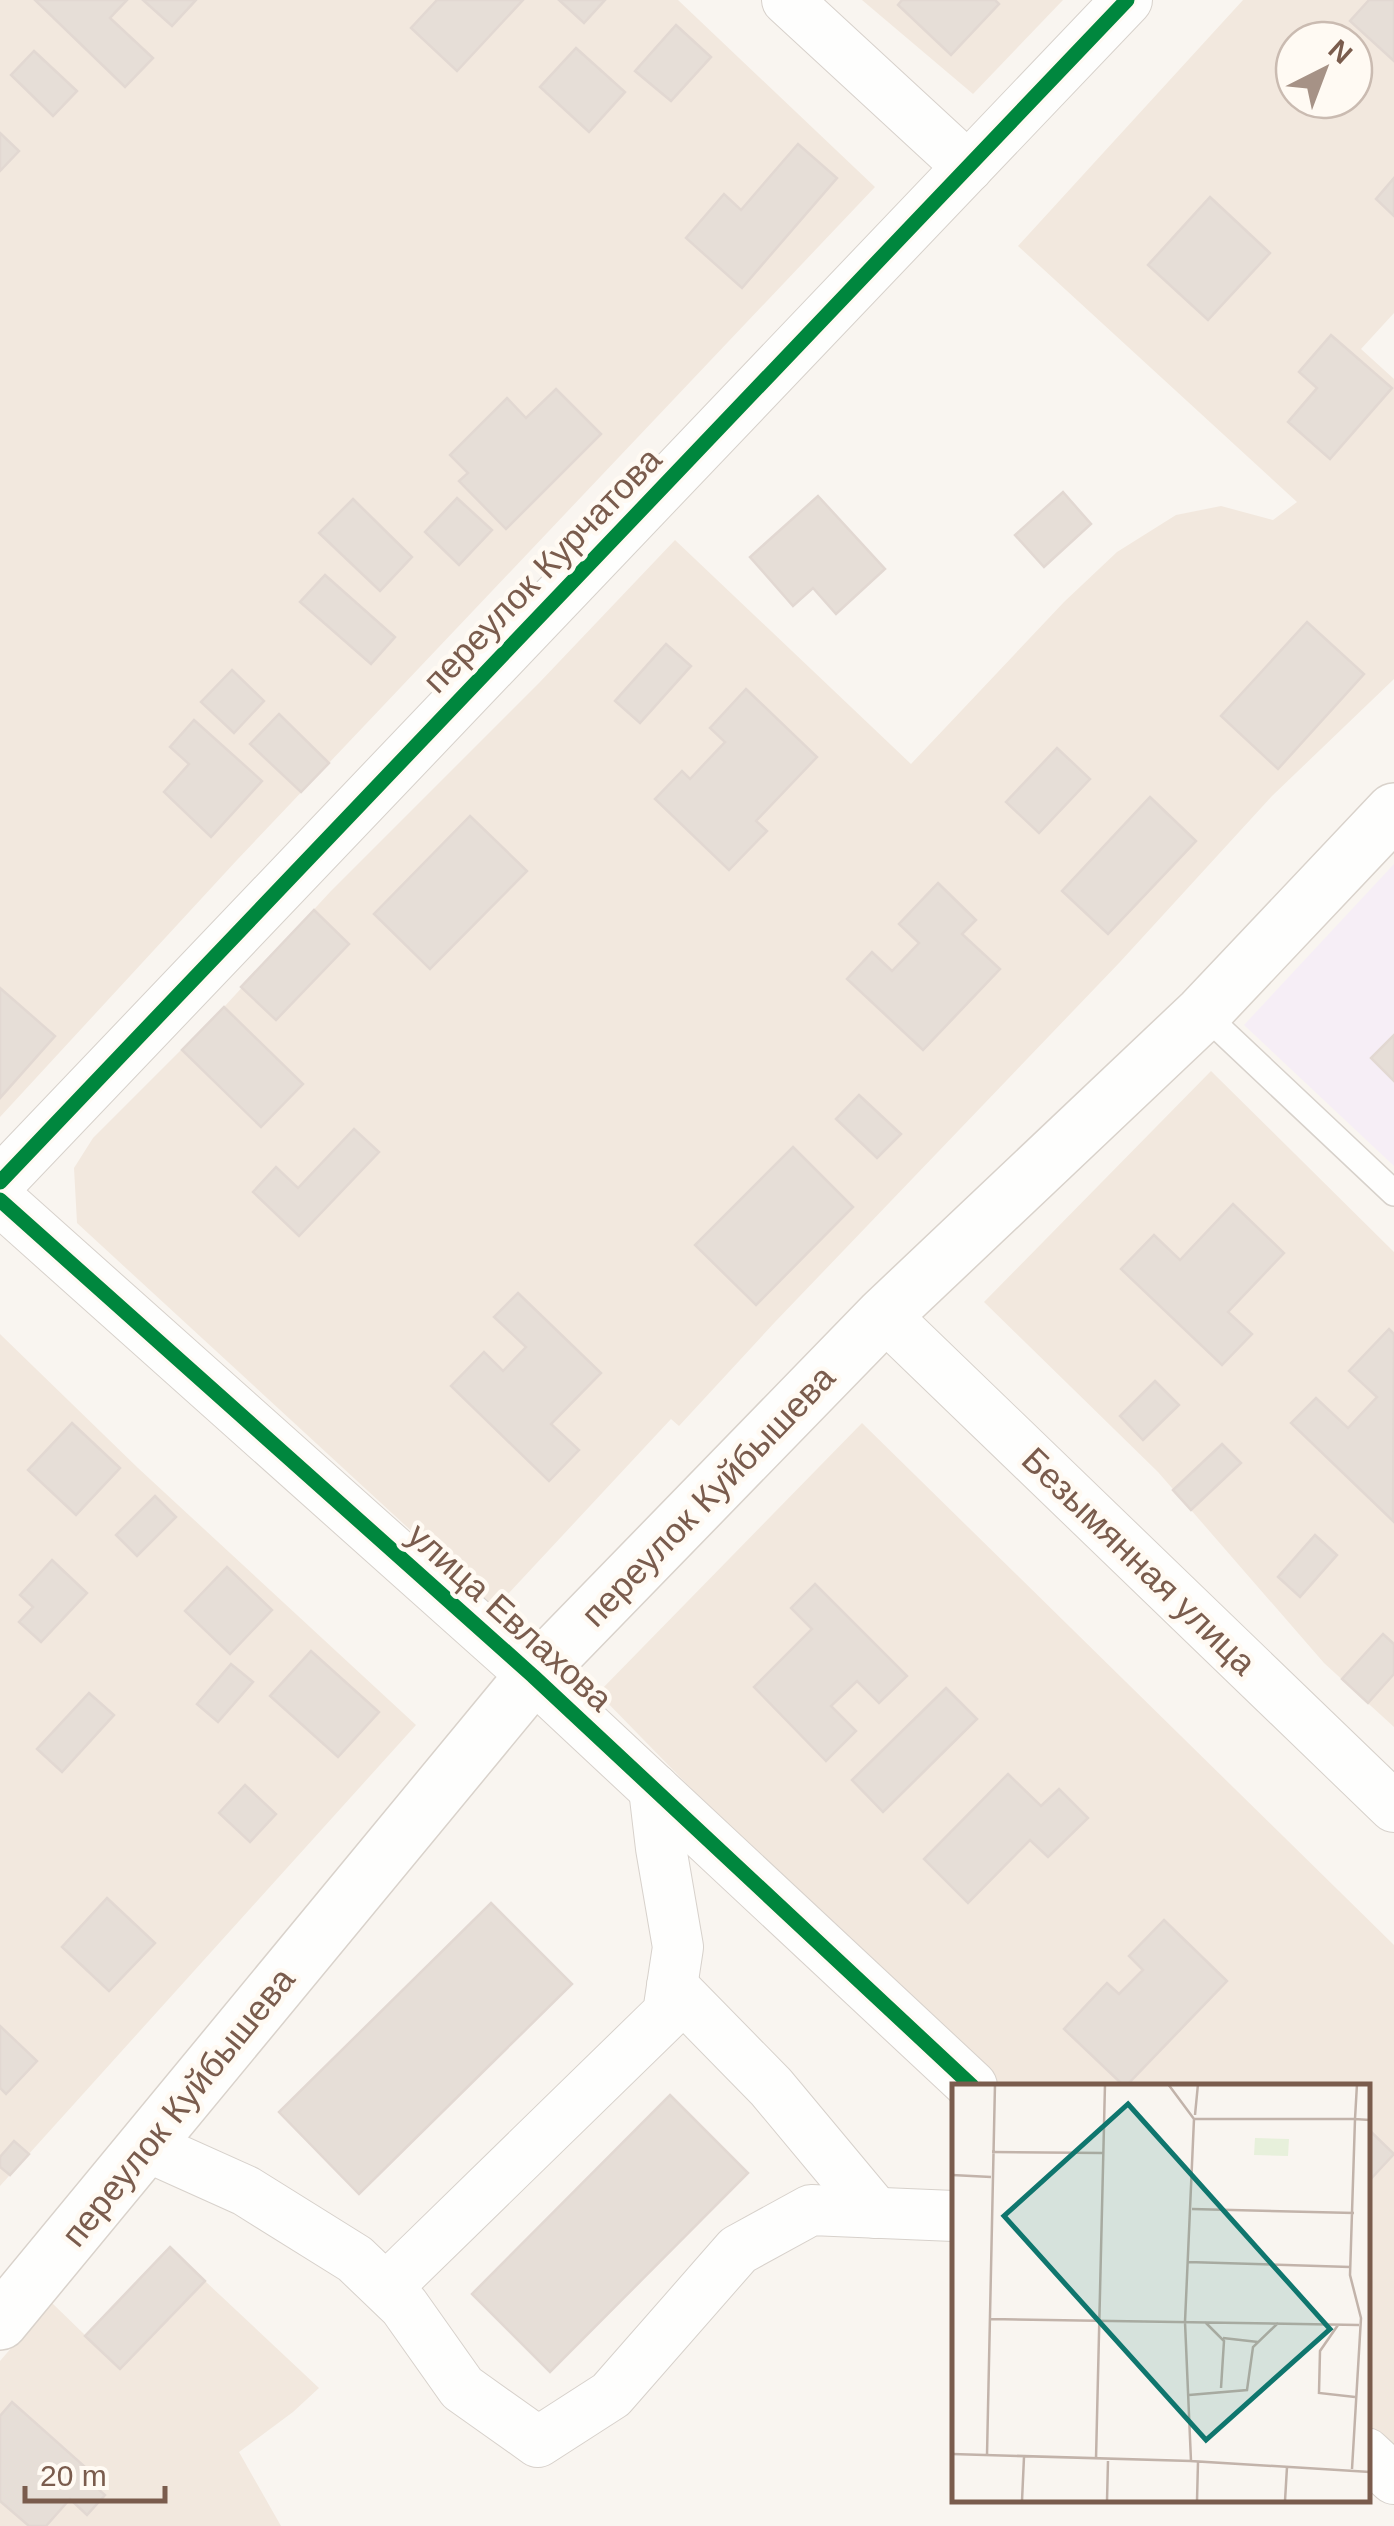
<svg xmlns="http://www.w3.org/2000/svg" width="1394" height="2526" font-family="Helvetica,sans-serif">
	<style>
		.residential { fill: #f2e8de; fill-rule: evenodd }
		.education { fill: #f6eef6 }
		.building { fill: #e6ded7; stroke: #e2d8d2; stroke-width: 2.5 }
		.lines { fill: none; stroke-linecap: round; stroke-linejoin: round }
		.lane-casing { stroke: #d7d1cb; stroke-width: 28 }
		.street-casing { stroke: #d7d1cb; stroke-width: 52 }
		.secondary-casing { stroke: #d9d2cb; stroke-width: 58 }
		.lane { stroke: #fefefd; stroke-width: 25 }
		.street { stroke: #fefefd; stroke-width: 50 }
		.secondary { stroke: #fefefd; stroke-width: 55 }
		.cycleway-casing { stroke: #fffaf3; stroke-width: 21 }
		.cycleway { stroke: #00873e; stroke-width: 15 }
		.labels { text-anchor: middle; stroke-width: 9; stroke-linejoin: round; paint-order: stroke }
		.street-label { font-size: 35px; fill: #7a5c4d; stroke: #fffaf3 }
		.inset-road { fill: none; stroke: #c2b3aa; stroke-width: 2.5 }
		.view { fill: #0f766e; fill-opacity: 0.15; stroke: #0f766e; stroke-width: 5 }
		.inset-edge { fill: none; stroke: #7a5c4d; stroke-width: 5 }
	</style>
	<rect width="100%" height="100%" fill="#f9f5f0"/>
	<g class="residential">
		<path d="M 0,0 L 678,0 L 875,187 L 237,860 L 0,1117 Z"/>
		<path d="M 862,0 L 1063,0 L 973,94 Z"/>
		<path d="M 1243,0 L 1394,0 L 1394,313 L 1361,349 L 1394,379 L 1394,679 L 1272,796 L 1120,962 L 775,1322 L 679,1426 L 671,1419 L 495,1608 L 77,1223 L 74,1168 L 93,1138 L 224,1007 L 330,892 L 539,683 L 675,540 L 911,764 L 1064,602 L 1117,552 L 1176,515 L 1221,506 L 1273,520 L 1297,502 L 1018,246 ZM 1294,40 L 1354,40 L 1354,100 L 1294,100 Z"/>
		<path d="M 1211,1071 L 1394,1252 L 1394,1727 L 1324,1663 L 1158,1472 L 984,1302 Z"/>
		<path d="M 0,1334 L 138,1468 L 416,1725 L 0,2186 Z"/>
		<path d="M 862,1423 L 1394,1945 L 1394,2459 L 1367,2433 L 1366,2086 L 998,2086 L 758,1857 L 598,1693 Z"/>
		<path d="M 205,2281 L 319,2388 L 293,2412 L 239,2452 L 281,2526 L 0,2526 L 0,2361 L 51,2302 L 120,2369 Z"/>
	</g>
	<path class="education" d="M 1394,864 L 1394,1166 L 1244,1025 Z"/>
	<g class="building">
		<path d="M 35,0 L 127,0 L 110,18 L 153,58 L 125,87 Z"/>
		<path d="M 143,0 L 196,0 L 172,26 Z"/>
		<path d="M 437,0 L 523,0 L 457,71 L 411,28 Z"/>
		<path d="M 559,0 L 605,0 L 584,23 Z"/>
		<path d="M 902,0 L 995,0 L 999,4 L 951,55 L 898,5 Z"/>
		<path d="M 1369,0 L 1394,0 L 1394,61 L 1350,21 Z"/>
		<path d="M 676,25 L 711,57 L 671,101 L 635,71 Z"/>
		<path d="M 576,48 L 625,92 L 589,132 L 540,87 Z"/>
		<path d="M 34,51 L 77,91 L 53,116 L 11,75 Z"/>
		<path d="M 0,133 L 19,151 L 0,171 Z"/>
		<path d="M 798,144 L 837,178 L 742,288 L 686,238 L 724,194 L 741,210 Z"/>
		<path d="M 1394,178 L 1394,216 L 1376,199 Z"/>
		<path d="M 1210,197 L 1270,253 L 1208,320 L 1148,265 Z"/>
		<path d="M 1331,335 L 1392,388 L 1330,459 L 1288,422 L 1317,388 L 1299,372 Z"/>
		<path d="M 556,389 L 601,434 L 506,529 L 459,481 L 468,473 L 450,455 L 507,398 L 526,418 Z"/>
		<path d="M 1063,492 L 1091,524 L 1044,567 L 1015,535 Z"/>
		<path d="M 818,496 L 885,569 L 836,614 L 813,588 L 793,606 L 750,557 Z"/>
		<path d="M 457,498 L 492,530 L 459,565 L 425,532 Z"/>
		<path d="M 353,499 L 412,557 L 380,591 L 319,533 Z"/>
		<path d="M 325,575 L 395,637 L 371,664 L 300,602 Z"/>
		<path d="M 1307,622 L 1364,674 L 1278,769 L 1221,716 Z"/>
		<path d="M 666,644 L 691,666 L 640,723 L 615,701 Z"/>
		<path d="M 232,670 L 264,701 L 234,733 L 201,702 Z"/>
		<path d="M 746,689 L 817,757 L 756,821 L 767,831 L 729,870 L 655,799 L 682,771 L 690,779 L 725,742 L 710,728 Z"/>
		<path d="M 279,714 L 329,763 L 301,792 L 250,744 Z"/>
		<path d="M 194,720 L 262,781 L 211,837 L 164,792 L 189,764 L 170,747 Z"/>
		<path d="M 1057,748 L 1090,779 L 1039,833 L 1006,802 Z"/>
		<path d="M 1150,797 L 1196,841 L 1108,934 L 1062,891 Z"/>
		<path d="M 470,816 L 527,871 L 430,969 L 374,914 Z"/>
		<path d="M 938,883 L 976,920 L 962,934 L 1000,969 L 923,1050 L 847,979 L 872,952 L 892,971 L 919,943 L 899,924 Z"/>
		<path d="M 314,910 L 349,944 L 276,1020 L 241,987 Z"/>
		<path d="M 0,988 L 55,1036 L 0,1098 Z"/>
		<path d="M 224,1007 L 303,1084 L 261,1127 L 182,1050 Z"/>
		<path d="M 1394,1035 L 1394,1081 L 1371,1058 Z"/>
		<path d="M 859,1095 L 901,1134 L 877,1158 L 836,1119 Z"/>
		<path d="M 354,1129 L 379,1152 L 299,1236 L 253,1192 L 276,1167 L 298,1188 Z"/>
		<path d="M 793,1147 L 853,1207 L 756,1305 L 695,1245 Z"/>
		<path d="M 1233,1204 L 1284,1253 L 1228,1312 L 1252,1334 L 1222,1365 L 1121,1269 L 1154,1235 L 1180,1260 Z"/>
		<path d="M 518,1293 L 601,1373 L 551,1424 L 579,1450 L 549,1481 L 451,1386 L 484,1352 L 503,1371 L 526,1347 L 494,1317 Z"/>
		<path d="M 1389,1329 L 1394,1334 L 1393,1521 L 1291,1423 L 1316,1398 L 1348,1428 L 1377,1397 L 1349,1371 Z"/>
		<path d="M 1155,1381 L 1179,1405 L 1143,1440 L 1120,1416 Z"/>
		<path d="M 72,1423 L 120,1468 L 76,1515 L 28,1470 Z"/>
		<path d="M 1222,1444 L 1241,1463 L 1191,1510 L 1173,1490 Z"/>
		<path d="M 155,1496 L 176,1517 L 137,1556 L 116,1535 Z"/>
		<path d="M 1315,1535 L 1337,1555 L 1300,1597 L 1278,1577 Z"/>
		<path d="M 52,1560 L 87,1593 L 41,1642 L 19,1622 L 33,1607 L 20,1595 Z"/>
		<path d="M 227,1567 L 272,1610 L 230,1654 L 185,1611 Z"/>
		<path d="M 815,1584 L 907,1676 L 879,1703 L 857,1681 L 831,1706 L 856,1731 L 826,1761 L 754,1687 L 812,1629 L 791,1608 Z"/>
		<path d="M 1383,1634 L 1394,1644 L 1394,1674 L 1368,1703 L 1342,1679 Z"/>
		<path d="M 311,1651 L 379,1712 L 338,1757 L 270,1696 Z"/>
		<path d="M 231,1664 L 253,1682 L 218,1722 L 197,1704 Z"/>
		<path d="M 946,1688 L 977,1719 L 883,1812 L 852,1780 Z"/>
		<path d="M 89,1693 L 114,1715 L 62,1772 L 37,1749 Z"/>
		<path d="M 1008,1774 L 1041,1806 L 1059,1789 L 1088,1818 L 1048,1857 L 1030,1840 L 968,1903 L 924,1859 Z"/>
		<path d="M 245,1785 L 276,1814 L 250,1842 L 219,1813 Z"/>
		<path d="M 107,1898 L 155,1943 L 109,1991 L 62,1947 Z"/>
		<path d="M 491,1903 L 572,1984 L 359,2194 L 279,2112 Z"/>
		<path d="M 1164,1920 L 1227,1981 L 1126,2086 L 1124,2086 L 1064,2029 L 1107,1983 L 1119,1994 L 1143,1970 L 1129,1956 Z"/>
		<path d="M 0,2026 L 37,2061 L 6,2094 L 0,2088 Z"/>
		<path d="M 670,2095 L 748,2173 L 550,2372 L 472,2294 Z"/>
		<path d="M 1366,2127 L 1394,2154 L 1366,2184 Z"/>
		<path d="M 14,2141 L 29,2154 L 10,2175 L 0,2167 L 0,2157 Z"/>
		<path d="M 170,2247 L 205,2281 L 120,2369 L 85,2336 Z"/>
		<path d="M 12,2402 L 94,2475 L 87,2479 L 105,2495 L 87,2515 L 70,2499 L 46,2526 L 29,2526 L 0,2501 L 0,2416 Z"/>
	</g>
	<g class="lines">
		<defs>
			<path id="lane" d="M 1203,1013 L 1394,1193"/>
			<g id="street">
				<path d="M 787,0 L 968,167"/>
				<path d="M 0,1182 L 1127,0"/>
				<path d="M 0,1200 L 533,1676 L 972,2086"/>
				<path d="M 884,1315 L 1394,1807"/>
				<path d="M 672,1986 L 771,2087 L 876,2213"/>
				<path d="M 146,2146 L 246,2191 L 355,2259 L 404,2306 L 462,2388 L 538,2442 L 611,2395 L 738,2250 L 811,2210 L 954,2216"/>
				<path d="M 386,2288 L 668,2013 L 678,1947 L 661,1848 L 654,1789"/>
				<path d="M 1366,2453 L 1394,2479"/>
			</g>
			<path id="secondary" d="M 0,2322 L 533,1676 L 884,1315 L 1203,1013 L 1394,811"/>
		</defs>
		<use href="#lane" class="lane-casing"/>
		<use href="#street" class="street-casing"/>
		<use href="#secondary" class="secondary-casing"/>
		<use href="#lane" class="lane"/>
		<use href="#street" class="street"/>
		<use href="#secondary" class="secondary"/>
		<defs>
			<g id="cycleway">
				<path d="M 0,1182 L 1127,0"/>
				<path d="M 0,1200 L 533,1676 L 972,2086"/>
			</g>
		</defs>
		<use href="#cycleway" class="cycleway-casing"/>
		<use href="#cycleway" class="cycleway"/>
	</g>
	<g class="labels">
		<g class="street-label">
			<text transform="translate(542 570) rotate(-46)" y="12">переулок Курчатова</text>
			<text transform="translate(708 1496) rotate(-46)" y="12">переулок Куйбышева</text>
			<text transform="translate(1139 1561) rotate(44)" y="12">Безымянная улица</text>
			<text transform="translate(510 1617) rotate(42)" y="12">улица Евлахова</text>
			<text transform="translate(178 2107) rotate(-51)" y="12">переулок Куйбышева</text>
		</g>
	</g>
	<g transform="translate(952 2084)">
		<rect width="418" height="418" fill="#f9f5f0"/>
		<path d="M 303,54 L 337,55 L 336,72 L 302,71 Z" fill="#e7f0db"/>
		<path class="inset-road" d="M 216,0 L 242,35M 405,0 L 403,35 L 242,35 L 233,238 L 239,377 L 418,388M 243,31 L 246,0M 40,68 L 151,69M 0,91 L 39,93M 240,125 L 402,129M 236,178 L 398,183M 38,235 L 407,241M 253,238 L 272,257 L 269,304M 386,241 L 368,267 L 367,309 L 403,313M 271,254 L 306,258M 237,311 L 295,306 L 301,263 L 326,239M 0,370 L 239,377M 35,371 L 43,0M 144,375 L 153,0M 400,385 L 409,234 L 398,191 L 403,35 L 418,36M 70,417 L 72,373M 155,417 L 156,377M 245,417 L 246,378M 333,417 L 335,383"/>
		<path class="view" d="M 176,20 L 378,245 L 254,356 L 52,132 Z"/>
		<rect width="418" height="418" class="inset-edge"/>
	</g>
	<g transform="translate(1324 70) rotate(42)"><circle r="48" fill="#fffaf3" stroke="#cabbb1" stroke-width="2.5"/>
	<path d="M0-8L18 38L0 25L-18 38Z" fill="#a69286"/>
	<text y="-15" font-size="28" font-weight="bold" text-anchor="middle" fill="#7a5c4d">N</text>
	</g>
	<path d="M25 2486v15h140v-15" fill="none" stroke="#7a5c4d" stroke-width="5"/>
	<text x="40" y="2486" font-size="30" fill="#7a5c4d" stroke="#fffaf3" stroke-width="8" paint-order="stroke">20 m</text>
</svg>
